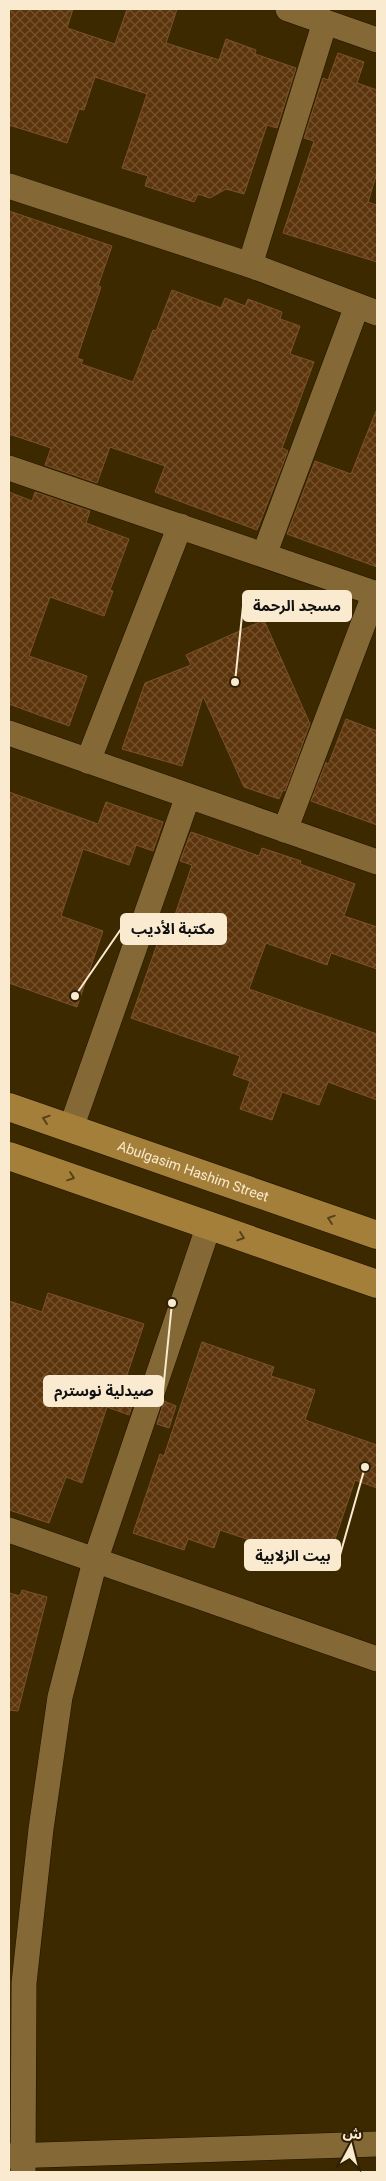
<svg xmlns="http://www.w3.org/2000/svg" width="386" height="2181" font-family="Roboto,'Noto Sans Arabic',sans-serif">
	<style>
		.building { fill: url(#building-cross-hatch); stroke: #7b522b }
		.lines { fill: none; stroke-linecap: round; stroke-linejoin: round }
		.minor-casing { stroke: #1f1200; stroke-width: 26 }
		.primary-casing { stroke: #1f1200; stroke-width: 29 }
		.minor { stroke: #846835; stroke-width: 25 }
		.primary { stroke: #a47f39; stroke-width: 28 }
		.oneway { stroke: #574117 }
		.labels { text-anchor: middle; stroke-width: 4; stroke-linejoin: round; paint-order: stroke }
		.street-label { font-size: 14px; fill: #faead0; stroke: #2e2005 }
		.leader { fill: none; stroke: #faead0; stroke-width: 2 }
		.callout-dot { fill: #faead0; stroke: #2e2005; stroke-width: 2 }
		.callout { fill: #faead0; stroke: #faead0; stroke-width: 2 }
		.callout-label { font-size: 15px; text-anchor: middle; font-weight: bold; fill: #111 }
	</style>
	<defs>
		<pattern id="building-cross-hatch" width="8" height="8" patternUnits="userSpaceOnUse" patternTransform="scale(1.25)"><rect width="8" height="8" fill="#5c350c"/><path d="M0 0l8 8M0 8l8-8" fill="none" stroke="#74522e"/></pattern>
	</defs>
	<rect width="100%" height="100%" fill="#3c2900"/>
	<g class="building">
		<path d="M 9,9 L 73,9 L 67,28 L 115,44 L 127,9 L 177,9 L 166,43 L 219,60 L 226,39 L 256,50 L 255,54 L 296,68 L 277,128 L 267,125 L 244,194 L 226,189 L 210,198 L 198,194 L 194,202 L 145,186 L 148,176 L 122,168 L 147,94 L 95,77 L 84,110 L 79,109 L 67,143 L 9,125 Z"/>
		<path d="M 338,53 L 364,62 L 357,83 L 377,90 L 377,173 L 368,202 L 377,205 L 377,262 L 283,233 L 314,141 L 304,138 L 323,78 L 328,80 Z"/>
		<path d="M 9,211 L 112,246 L 98,286 L 101,287 L 77,358 L 83,360 L 81,364 L 133,382 L 153,330 L 156,331 L 172,290 L 221,308 L 225,298 L 245,306 L 248,299 L 282,312 L 280,319 L 300,326 L 290,354 L 314,362 L 282,448 L 288,451 L 257,530 L 155,492 L 165,466 L 110,447 L 97,483 L 45,465 L 51,448 L 9,434 Z"/>
		<path d="M 376,411 L 377,411 L 377,567 L 287,534 L 315,461 L 351,474 Z"/>
		<path d="M 9,492 L 32,501 L 35,492 L 90,511 L 86,523 L 129,539 L 110,590 L 113,591 L 104,616 L 50,597 L 29,656 L 87,676 L 69,726 L 9,704 Z"/>
		<path d="M 264,620 L 310,724 L 285,791 L 283,790 L 279,799 L 244,787 L 203,696 L 182,766 L 122,749 L 145,683 L 191,665 L 186,655 Z"/>
		<path d="M 346,719 L 377,731 L 377,825 L 311,801 L 326,762 L 328,765 Z"/>
		<path d="M 9,792 L 98,824 L 106,802 L 163,822 L 153,851 L 136,845 L 129,865 L 83,849 L 61,916 L 103,931 L 77,1007 L 9,983 Z"/>
		<path d="M 191,832 L 259,856 L 262,848 L 301,861 L 300,864 L 355,884 L 344,916 L 377,927 L 377,969 L 331,953 L 327,965 L 266,943 L 249,989 L 377,1034 L 377,1100 L 328,1082 L 319,1105 L 282,1092 L 272,1120 L 240,1109 L 250,1081 L 233,1075 L 240,1056 L 131,1018 L 159,939 L 166,941 L 192,865 L 180,861 Z"/>
		<path d="M 48,1293 L 144,1324 L 123,1387 L 137,1392 L 129,1415 L 107,1407 L 82,1483 L 66,1477 L 49,1523 L 9,1510 L 9,1301 L 42,1312 Z"/>
		<path d="M 202,1342 L 274,1367 L 271,1376 L 315,1390 L 305,1420 L 377,1445 L 377,1488 L 355,1480 L 326,1566 L 220,1530 L 214,1548 L 188,1539 L 184,1550 L 133,1533 L 160,1454 L 164,1456 Z"/>
		<path d="M 164,1401 L 176,1406 L 169,1428 L 157,1424 Z"/>
		<path d="M 22,1590 L 47,1597 L 18,1711 L 9,1710 L 9,1593 L 20,1596 Z"/>
	</g>
	<g class="lines">
		<defs>
			<g id="minor">
				<path d="M 288,9 L 377,40"/>
				<path d="M 9,186 L 250,265 L 377,313"/>
				<path d="M 250,265 L 325,22"/>
				<path d="M 9,468 L 377,594"/>
				<path d="M 264,555 L 357,306"/>
				<path d="M 9,733 L 377,862"/>
				<path d="M 88,761 L 180,526"/>
				<path d="M 285,830 L 375,593"/>
				<path d="M 71,1128 L 188,796"/>
				<path d="M 9,1530 L 377,1659"/>
				<path d="M 9,2156 L 377,2144"/>
				<path d="M 23,2172 L 24,1983 L 41,1829 L 60,1697 L 95,1561 L 209,1225"/>
			</g>
			<g id="primary">
				<path id="s1" d="M 9,1107 L 377,1235"/>
				<path d="M 9,1156 L 377,1284"/>
			</g>
		</defs>
		<use href="#minor" class="minor-casing"/>
		<use href="#primary" class="primary-casing"/>
		<use href="#minor" class="minor"/>
		<use href="#primary" class="primary"/>
	</g>
	<defs><path id="oneway-chevron" d="M-2-3.5L2.5 0L-2 3.5" fill="none" stroke-width="1.6" stroke-linecap="round" stroke-linejoin="round" transform="scale(1.25)"/></defs>
	<g class="oneway">
		<use href="#oneway-chevron" transform="translate(46 1119) rotate(-161)"/>
		<use href="#oneway-chevron" transform="translate(71 1177) rotate(19)"/>
		<use href="#oneway-chevron" transform="translate(331 1219) rotate(-161)"/>
		<use href="#oneway-chevron" transform="translate(241 1237) rotate(19)"/>
	</g>
	<g class="labels">
		<g class="street-label">
			<text dy="5" stroke="none"><textPath href="#s1" startOffset="195">Abulgasim Hashim Street</textPath></text>
		</g>
	</g>
	<path class="leader" d="M235 682L243 606M75 996L121 929M172 1303L163 1391M365 1467L340 1555"/>
	<g class="callout-dot">
		<circle cx="235" cy="682" r="5"/>
		<circle cx="75" cy="996" r="5"/>
		<circle cx="172" cy="1303" r="5"/>
		<circle cx="365" cy="1467" r="5"/>
	</g>
	<g class="callout">
		<rect x="243" y="591" width="108" height="30" rx="5"/>
		<rect x="121" y="914" width="105" height="30" rx="5"/>
		<rect x="44" y="1376" width="119" height="30" rx="5"/>
		<rect x="245" y="1540" width="95" height="30" rx="5"/>
	</g>
	<g class="callout-label">
		<text x="297" y="611">مسجد الرحمة</text>
		<text x="173" y="934">مكتبة الأديب</text>
		<text x="104" y="1396">صيدلية نوسترم</text>
		<text x="293" y="1561">بيت الزلابية</text>
	</g>
	<rect width="386" height="2181" fill="none" stroke="#faead0" stroke-width="20"/>
	<g transform="translate(351 2146) rotate(7)" stroke="#2e2005" stroke-width="4" paint-order="stroke">
	<path d="M0-4L9 19L0 12L-9 19Z" fill="#faead0"/>
	<text y="-8" font-size="14" font-weight="bold" text-anchor="middle" fill="#faead0">ش</text>
	</g>
</svg>
